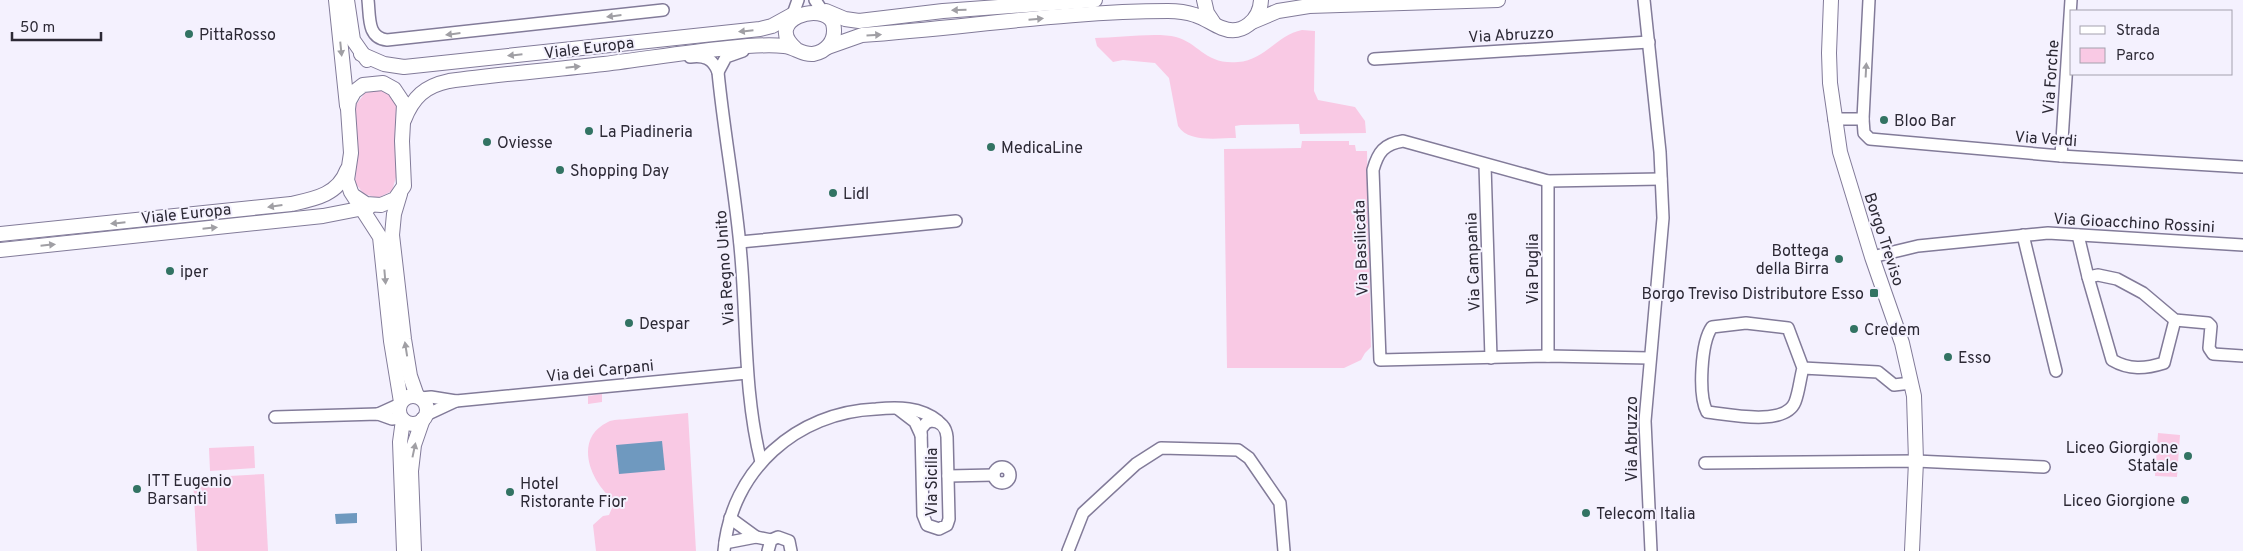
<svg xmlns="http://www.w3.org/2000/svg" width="2243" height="551" font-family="Overpass,sans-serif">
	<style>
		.green { fill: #f9c9e4 }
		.water { fill: #6f99bf }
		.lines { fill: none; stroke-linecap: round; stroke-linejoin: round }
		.minor-casing { stroke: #827b99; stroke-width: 14 }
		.tertiary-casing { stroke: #827b99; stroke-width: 16 }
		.minor { stroke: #fff; stroke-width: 11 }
		.tertiary { stroke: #fff; stroke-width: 14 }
		.oneway { fill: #a09fa4 }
		.poi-dot { fill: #327363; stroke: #f4f1fe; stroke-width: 2 }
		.labels { text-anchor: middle; stroke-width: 4; stroke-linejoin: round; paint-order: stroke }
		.poi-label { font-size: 16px; fill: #2c2935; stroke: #f4f1fe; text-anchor: start }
		.street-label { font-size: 16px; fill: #2c2935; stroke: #f4f1fe }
	</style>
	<rect width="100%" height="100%" fill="#f4f1fe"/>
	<g class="green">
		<path d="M 1302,30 L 1315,31 L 1314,91 L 1318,100 L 1355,107 L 1365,121 L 1366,133 L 1300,134 L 1299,124 L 1241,125 L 1235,126 L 1236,138 C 1218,138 1188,143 1178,126 L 1169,78 L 1155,63 L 1123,60 L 1113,62 L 1097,46 L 1095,38 C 1117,38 1156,32 1176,37 C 1199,43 1205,65 1238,62 C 1265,60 1277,35 1302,30 Z"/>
		<path d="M 380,90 L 391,96 L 396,105 L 395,147 L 397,174 L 392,191 L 378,198 L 364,194 L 355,183 L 357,147 L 355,106 L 365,93 Z"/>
		<path d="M 1302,141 L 1349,141 L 1349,145 L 1355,145 L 1356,151 L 1367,151 L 1371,347 L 1365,353 L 1361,360 L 1344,368 L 1227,368 L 1224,149 L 1301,148 Z"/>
		<path d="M 602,394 L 602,402 L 588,404 L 588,396 Z"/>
		<path d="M 688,413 L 696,551 L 596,551 L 593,525 L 603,516 L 609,515 L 615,501 C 591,484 572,439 608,422 C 613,419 621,420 627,419 C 647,417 667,415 688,413 Z"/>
		<path d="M 2158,433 L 2180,435 L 2177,477 L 2155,476 Z"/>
		<path d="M 254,446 L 255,468 L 210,471 L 209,448 Z"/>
		<path d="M 264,474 L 268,551 L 197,551 L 193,478 Z"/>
	</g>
	<g class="water">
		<path d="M 662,441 L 665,470 L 619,474 L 616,445 Z"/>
		<path d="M 357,513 L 357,523 L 336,524 L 335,514 Z"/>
	</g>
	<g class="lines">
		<defs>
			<g id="minor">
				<path d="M 368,0 C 370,17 367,38 387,40 L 663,10"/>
				<path d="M 815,0 L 821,9"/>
				<path d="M 1644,0 L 1660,152 L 1663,218 L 1645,421 L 1651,551"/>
				<path d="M 1869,0 L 1863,119 L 1864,133 L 1870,139 L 2061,156 L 2243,167"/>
				<path d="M 793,14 L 798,0"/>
				<path d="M 690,57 C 703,55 713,58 718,72 C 724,134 736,195 741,257 C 747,326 744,394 761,462"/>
				<path d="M 1374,59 L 1649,42"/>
				<path d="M 718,72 L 726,57 L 743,51"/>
				<path d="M 1834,119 L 1863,119"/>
				<path d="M 2061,156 L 2071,0"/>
				<path d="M 1485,165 L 1491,358"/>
				<path d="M 1548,181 L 1548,356"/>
				<path d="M 2023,235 L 2056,371"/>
				<path d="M 2078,235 L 2088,277 L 2098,275 L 2117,279 L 2143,293 L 2175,320 L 2208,323 L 2211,326 L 2209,348 L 2213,354 L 2243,356"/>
				<path d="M 740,242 L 956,221"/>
				<path d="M 1872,257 L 1918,246 L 2048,233 L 2243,245"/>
				<path d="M 2088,277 L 2112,360 C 2129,370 2145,369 2164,363 L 2175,320"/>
				<path d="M 1650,358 L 1548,356 L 1380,360 L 1373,170 C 1378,152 1384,144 1403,141 L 1548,181 L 1661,179"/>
				<path d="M 1803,368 C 1800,379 1799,392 1795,402 C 1785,427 1727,414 1707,412 C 1698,395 1701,342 1712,327 L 1746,323 L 1788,328 L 1803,368 L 1878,372 L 1894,385 L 1911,383"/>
				<path d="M 421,398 L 431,397 L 456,401 L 747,373"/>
				<path d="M 898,409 L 915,422 L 921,435"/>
				<path d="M 378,414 L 400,404"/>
				<path d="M 426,415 L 456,401"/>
				<path d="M 275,417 L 378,414 L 392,419 L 402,418"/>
				<path d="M 931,421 C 941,421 946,427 947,437 L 949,519 L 947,525 L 939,529 L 927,525 L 923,515 L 921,429 L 926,423 Z"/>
				<path d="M 1705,463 L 1916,461 L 2044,467"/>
				<circle cx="1002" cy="475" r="8"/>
				<path d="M 948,476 L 994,475"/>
				<path d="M 730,518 L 756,537"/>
				<path d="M 725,543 L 756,537 L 771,540"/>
				<path d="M 724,551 C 731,470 797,412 876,409 C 899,407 920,407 938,421"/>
				<path d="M 768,551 L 771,540 L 778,537 L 789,541 L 791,551"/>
				<path d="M 1068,551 L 1083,513 L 1136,464 L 1161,448 L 1238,450 L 1249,458 L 1280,503 L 1284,551"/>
			</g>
			<g id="tertiary">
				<path d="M 336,0 L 347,106"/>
				<path d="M 347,0 L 353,40 L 367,60"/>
				<path d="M 1204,0 L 1207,13 L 1213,22"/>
				<path d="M 1831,0 L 1829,53 L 1830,83 L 1840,152 L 1872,257 L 1902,343 L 1914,396 L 1916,461 L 1912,551"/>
				<path d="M 826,11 L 845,19 L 859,21 L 943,11 L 1095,0"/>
				<path d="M 1252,22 L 1278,11 L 1309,6 L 1498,0"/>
				<path d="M 828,47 L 862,35 C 964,28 1066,11 1168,11 C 1177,11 1186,12 1195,15 C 1205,18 1212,24 1222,28 C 1242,36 1260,20 1261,0"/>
				<path d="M 361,54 L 384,64 L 404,67 L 760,29 L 772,26 L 792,15"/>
				<path d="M 404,120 C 413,97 425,86 449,81 C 500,74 552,70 604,64 C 645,59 686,52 728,48 C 746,46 766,44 784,46 C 795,47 802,55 813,54 C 819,53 825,50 829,45 C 834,39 835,31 833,23 C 823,0 762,20 796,49"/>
				<path d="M 400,194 L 394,214 L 392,235 L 404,339 L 410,376 L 417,396"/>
				<path d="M 354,196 L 366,204 L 381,205 L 395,199 L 404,186 L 402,141 L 404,104 L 394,89 L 383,83 L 363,85 L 354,92 L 349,101 L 348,109 L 351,153 L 347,180 L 351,192 L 380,237 L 391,341 L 401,402"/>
				<path d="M 0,234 L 291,204 C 314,199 338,195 347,170"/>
				<path d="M 0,250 L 323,216 L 369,207"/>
				<circle cx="413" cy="410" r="14"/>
				<path d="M 403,420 L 400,442 L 404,551"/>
				<path d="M 414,551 L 411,471 L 414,445 L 423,419"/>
			</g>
		</defs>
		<use href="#minor" class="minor-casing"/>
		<use href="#tertiary" class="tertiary-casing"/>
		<use href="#minor" class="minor"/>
		<use href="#tertiary" class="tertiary"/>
	</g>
	<defs><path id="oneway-solid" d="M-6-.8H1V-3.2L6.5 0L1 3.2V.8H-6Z" transform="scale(1.25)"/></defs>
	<g class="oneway">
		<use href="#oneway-solid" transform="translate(959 10) rotate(179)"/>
		<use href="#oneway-solid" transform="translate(614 16) rotate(173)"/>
		<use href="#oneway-solid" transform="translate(1036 19) rotate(-5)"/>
		<use href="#oneway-solid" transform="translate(746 31) rotate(174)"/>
		<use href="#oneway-solid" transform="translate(453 34) rotate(173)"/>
		<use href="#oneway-solid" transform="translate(874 35) rotate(-3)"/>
		<use href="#oneway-solid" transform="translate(341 49) rotate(84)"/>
		<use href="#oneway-solid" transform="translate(515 55) rotate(174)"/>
		<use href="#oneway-solid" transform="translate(573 67) rotate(-6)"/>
		<use href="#oneway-solid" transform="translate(1866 70) rotate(-87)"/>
		<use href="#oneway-solid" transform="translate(275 206) rotate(172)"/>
		<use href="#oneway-solid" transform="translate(118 223) rotate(174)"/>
		<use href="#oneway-solid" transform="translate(210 228) rotate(-6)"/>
		<use href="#oneway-solid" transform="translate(48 245) rotate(-6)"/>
		<use href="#oneway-solid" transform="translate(385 277) rotate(85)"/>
		<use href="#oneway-solid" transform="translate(406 349) rotate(-99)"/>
		<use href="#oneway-solid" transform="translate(414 450) rotate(-78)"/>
	</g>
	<g class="poi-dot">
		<circle cx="189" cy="34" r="5"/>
		<circle cx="1884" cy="120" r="5"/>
		<circle cx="589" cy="131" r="5"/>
		<circle cx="487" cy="142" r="5"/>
		<circle cx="991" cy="147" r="5"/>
		<circle cx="560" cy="170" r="5"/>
		<circle cx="833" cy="193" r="5"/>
		<circle cx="1839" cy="259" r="5"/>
		<circle cx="170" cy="271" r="5"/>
		<rect x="1869" y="288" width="10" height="10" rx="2.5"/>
		<circle cx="629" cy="323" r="5"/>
		<circle cx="1854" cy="329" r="5"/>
		<circle cx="1948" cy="357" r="5"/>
		<circle cx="2188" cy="456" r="5"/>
		<circle cx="137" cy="489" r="5"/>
		<circle cx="510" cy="492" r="5"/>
		<circle cx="2185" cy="500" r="5"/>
		<circle cx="1586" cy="513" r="5"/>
	</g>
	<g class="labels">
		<g class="poi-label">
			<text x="199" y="40">PittaRosso</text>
			<text x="1894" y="126">Bloo Bar</text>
			<text x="599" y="137">La Piadineria</text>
			<text x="497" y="148">Oviesse</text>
			<text x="1001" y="153">MedicaLine</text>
			<text x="570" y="176">Shopping Day</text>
			<text x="843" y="199">Lidl</text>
			<text x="1829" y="256" text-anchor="end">Bottega<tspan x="1829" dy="18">della Birra</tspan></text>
			<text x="180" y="277">iper</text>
			<text x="1864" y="299" text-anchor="end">Borgo Treviso Distributore Esso</text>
			<text x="639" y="329">Despar</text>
			<text x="1864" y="335">Credem</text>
			<text x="1958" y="363">Esso</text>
			<text x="2178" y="453" text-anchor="end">Liceo Giorgione<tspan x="2178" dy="18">Statale</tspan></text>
			<text x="147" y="486">ITT Eugenio<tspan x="147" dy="18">Barsanti</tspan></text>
			<text x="520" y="489">Hotel<tspan x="520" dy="18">Ristorante Fior</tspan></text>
			<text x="2175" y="506" text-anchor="end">Liceo Giorgione</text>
			<text x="1596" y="519">Telecom Italia</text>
		</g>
		<g class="street-label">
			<text transform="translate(1511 34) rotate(-3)" y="6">Via Abruzzo</text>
			<text transform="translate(589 47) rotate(-7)" y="6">Viale Europa</text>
			<text transform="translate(2050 77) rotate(-86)" y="6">Via Forche</text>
			<text transform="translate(2046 138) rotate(4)" y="6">Via Verdi</text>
			<text transform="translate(186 213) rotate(-6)" y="6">Viale Europa</text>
			<text transform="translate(2134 222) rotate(3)" y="6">Via Gioacchino Rossini</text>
			<text transform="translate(1885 239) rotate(72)" y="6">Borgo Treviso</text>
			<text transform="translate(1360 248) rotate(-92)" y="6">Via Basilicata</text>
			<text transform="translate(1472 262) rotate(-92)" y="6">Via Campania</text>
			<text transform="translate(724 268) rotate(-94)" y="6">Via Regno Unito</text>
			<text transform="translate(1532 269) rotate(-90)" y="6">Via Puglia</text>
			<text transform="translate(600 370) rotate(-6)" y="6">Via dei Carpani</text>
			<text transform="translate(1631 439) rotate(-90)" y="6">Via Abruzzo</text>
			<text transform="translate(931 482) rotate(-90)" y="6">Via Sicilia</text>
		</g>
	</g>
	<rect x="2070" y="10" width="162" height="65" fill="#f4f1fe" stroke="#a4a1ae"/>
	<rect x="2080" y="26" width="25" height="8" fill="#ffffff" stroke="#a4a1ae"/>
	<text x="2116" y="35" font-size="15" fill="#2c2935">Strada</text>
	<rect x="2080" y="48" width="25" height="15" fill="#f9c9e4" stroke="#a4a1ae"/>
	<text x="2116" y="60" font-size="15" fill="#2c2935">Parco</text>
	<path d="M12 32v8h89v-8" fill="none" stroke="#2c2935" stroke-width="2.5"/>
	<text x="20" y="32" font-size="15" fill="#2c2935" stroke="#f4f1fe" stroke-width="4" paint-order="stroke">50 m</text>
</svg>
